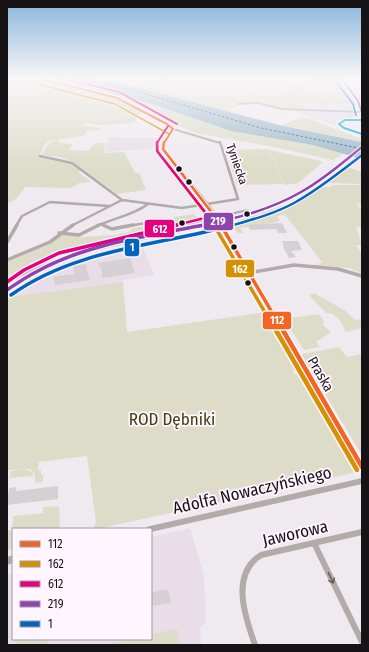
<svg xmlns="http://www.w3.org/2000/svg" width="369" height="652" font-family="'Fira Sans Condensed',sans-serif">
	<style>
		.built { fill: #e8dde8 }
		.green { fill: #dcdcc9 }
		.water { fill: #9eb8c9 }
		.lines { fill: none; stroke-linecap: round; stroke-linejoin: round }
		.stream { stroke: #9eb8c9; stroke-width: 1 }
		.ferry { stroke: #1a5e7f; stroke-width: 1; stroke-dasharray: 2.5 2; stroke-linecap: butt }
		.building { fill: #d5d0d4 }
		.minor-far3 { stroke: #b1aba9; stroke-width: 2 }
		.minor-far2 { stroke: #b1aba9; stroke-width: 2.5 }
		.minor-far1 { stroke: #b1aba9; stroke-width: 3.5 }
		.minor { stroke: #b1aba9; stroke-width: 6 }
		.tertiary { fill: #b1aba9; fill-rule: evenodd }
		.secondary { fill: #b0aaa9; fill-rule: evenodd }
		.bus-1-far3-casing { stroke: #fef5fe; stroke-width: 3.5 }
		.bus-1-far2-casing { stroke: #fef5fe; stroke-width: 4.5 }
		.bus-1-far1-casing { stroke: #fef5fe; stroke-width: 6 }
		.bus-1-casing { stroke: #fef5fe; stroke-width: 8 }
		.bus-2-far3-casing { stroke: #fef5fe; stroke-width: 3.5 }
		.bus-2-far2-casing { stroke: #fef5fe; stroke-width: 4.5 }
		.bus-2-far1-casing { stroke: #fef5fe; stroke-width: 6 }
		.bus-2-casing { stroke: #fef5fe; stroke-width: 8 }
		.bus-3-far2-casing { stroke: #fef5fe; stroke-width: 3.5 }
		.bus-3-far1-casing { stroke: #fef5fe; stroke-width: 4.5 }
		.bus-3-casing { stroke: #fef5fe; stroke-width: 6 }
		.bus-4-far2-casing { stroke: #fef5fe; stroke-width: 3.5 }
		.bus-4-far1-casing { stroke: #fef5fe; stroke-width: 4.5 }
		.bus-4-casing { stroke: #fef5fe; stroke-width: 6 }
		.bus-5-far2-casing { stroke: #fef5fe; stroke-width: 3.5 }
		.bus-5-far1-casing { stroke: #fef5fe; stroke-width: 4.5 }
		.bus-5-casing { stroke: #fef5fe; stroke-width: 6 }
		.bus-6-casing { stroke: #fef5fe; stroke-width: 3.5 }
		.bus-1-far3 { stroke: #f26522; stroke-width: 2 }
		.bus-1-far2 { stroke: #f26522; stroke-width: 2.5 }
		.bus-1-far1 { stroke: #f26522; stroke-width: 3.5 }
		.bus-1 { stroke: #f26522; stroke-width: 4.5 }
		.bus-2-far3 { stroke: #d59003; stroke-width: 2 }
		.bus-2-far2 { stroke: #d59003; stroke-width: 2.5 }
		.bus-2-far1 { stroke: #d59003; stroke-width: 3.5 }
		.bus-2 { stroke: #d59003; stroke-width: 4.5 }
		.bus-3-far2 { stroke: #e5007d; stroke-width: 2 }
		.bus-3-far1 { stroke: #e5007d; stroke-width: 2.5 }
		.bus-3 { stroke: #e5007d; stroke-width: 3.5 }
		.bus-4-far2 { stroke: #8e44ad; stroke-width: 2 }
		.bus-4-far1 { stroke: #8e44ad; stroke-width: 2.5 }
		.bus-4 { stroke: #8e44ad; stroke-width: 3.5 }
		.bus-5-far2 { stroke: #0065bd; stroke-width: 2 }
		.bus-5-far1 { stroke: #0065bd; stroke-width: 2.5 }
		.bus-5 { stroke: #0065bd; stroke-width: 3.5 }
		.bus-6 { stroke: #00a9ce; stroke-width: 2 }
		.oneway { stroke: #645f60 }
		.bus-dot { fill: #161316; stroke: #fef5fe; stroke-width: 1.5 }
		.labels { text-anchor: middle; stroke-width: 3.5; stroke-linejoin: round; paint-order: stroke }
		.far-street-label { font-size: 12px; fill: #161316; stroke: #fef5fe }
		.street-label { font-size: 14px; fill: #161316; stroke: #fef5fe }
		.near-park-label { font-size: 17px; fill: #3e4010; stroke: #fef5fe }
		.near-street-label { font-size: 17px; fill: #161316; stroke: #fef5fe }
		.line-badge { stroke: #fef5fe; stroke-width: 1.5 }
		.badge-label { font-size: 11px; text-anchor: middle; font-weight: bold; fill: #fff }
	</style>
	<rect width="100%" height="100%" fill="#efeaef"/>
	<g class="built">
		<path d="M 284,79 L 339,80 L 348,92 L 288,92 L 281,85 L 287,84 Z"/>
		<path d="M 305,102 L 333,104 L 354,102 L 356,111 L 306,108 Z"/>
		<path d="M 293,110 L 356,112 L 359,118 L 339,120 L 335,122 L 335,126 L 293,111 Z"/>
		<path d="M 118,137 L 118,138 L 160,138 L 159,144 L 149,149 L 105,152 L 108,138 Z"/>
		<path d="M 141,243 L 154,275 L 122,280 L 123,282 L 9,297 L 27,281 L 54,267 L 73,260 Z"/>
		<path d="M 190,528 L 204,576 L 206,622 L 200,627 L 201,645 L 7,645 L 7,575 L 13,574 L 13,639 L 151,639 L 151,537 Z"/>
	</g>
	<g class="green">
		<path d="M 7,79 L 40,79 L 54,84 L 113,97 L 142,111 L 139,113 L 134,123 L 99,125 L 84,123 L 83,126 L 102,128 L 101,130 L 86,131 L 86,135 L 49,141 L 45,144 L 39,156 L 70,163 L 81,170 L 78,172 L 91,182 L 79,183 L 75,186 L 69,188 L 25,187 L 17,198 L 7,204 Z"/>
		<path d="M 49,79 L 58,79 L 149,103 L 231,131 L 313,145 L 344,153 L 333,160 L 274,147 L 196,133 L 179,126 L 124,97 Z"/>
		<path d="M 104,79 L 284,79 L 287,84 L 281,86 L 287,88 L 288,92 L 348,92 L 354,102 L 333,104 L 305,102 L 306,108 L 282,108 L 260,102 L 234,103 L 237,104 L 235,106 L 239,107 L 225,109 L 248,116 Z"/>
		<path d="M 302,117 L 315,121 L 362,139 L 359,141 L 282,125 Z"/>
		<path d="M 57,140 L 60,143 L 73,144 L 69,150 L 88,151 L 95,143 L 105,143 L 104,153 L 124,152 L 135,173 L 139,173 L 146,190 L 117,194 L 73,162 L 60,157 L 42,155 L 48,144 Z"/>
		<path d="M 268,149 L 284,184 L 237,185 L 226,150 Z"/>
		<path d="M 269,150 L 321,161 L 322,163 L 298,183 L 285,185 Z"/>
		<path d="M 351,168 L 362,172 L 362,184 L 326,183 L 347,169 Z"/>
		<path d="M 332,185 L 362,185 L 362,208 L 359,203 L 357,203 L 362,212 L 362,227 L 356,227 L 362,245 L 356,245 L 362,255 L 362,274 L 350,268 L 318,265 L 322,262 L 285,215 L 277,216 L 280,221 L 260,226 L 240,228 L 243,233 L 238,233 L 230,224 L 226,225 L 291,203 L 319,187 L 330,187 Z"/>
		<path d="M 194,214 L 196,217 L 203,217 L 64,250 L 33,262 L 7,277 L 7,262 L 48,245 L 63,235 L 79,237 L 115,235 L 132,231 L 130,229 L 173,221 L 174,217 Z"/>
		<path d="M 123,282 L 127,332 L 266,312 L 298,366 L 293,372 L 294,374 L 305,378 L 357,469 L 353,473 L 97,529 L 92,529 L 96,522 L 87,456 L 39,462 L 38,470 L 41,470 L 41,475 L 44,475 L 42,482 L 35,483 L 35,474 L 30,469 L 7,470 L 7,300 L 9,297 Z"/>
		<path d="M 314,293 L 346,311 L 355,320 L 359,319 L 362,321 L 362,328 L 346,332 L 340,320 L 331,313 L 326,313 L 309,295 Z"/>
		<path d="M 319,314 L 324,322 L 323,325 L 331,332 L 316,342 L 320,347 L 304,350 L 284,319 Z"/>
		<path d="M 339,347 L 347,357 L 362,354 L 362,455 L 301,354 Z"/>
		<path d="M 25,469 L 32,472 L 34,476 L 7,478 L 10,477 L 10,471 Z"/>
		<path d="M 59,506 L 60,529 L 13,529 L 13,548 L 7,550 L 7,531 L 12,530 L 13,516 L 43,513 L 43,507 Z"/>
		<path d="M 177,629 L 180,645 L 105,645 L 130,639 L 151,639 L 151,634 Z"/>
		<rect x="16" y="639" width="32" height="6"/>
	</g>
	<path class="water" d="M 58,79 L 110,80 L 279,125 L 362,142 L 362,159 L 313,145 L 231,131 L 149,103 Z"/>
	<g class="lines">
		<path class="stream" d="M 162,83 L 159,81 L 165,79"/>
		<path class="ferry" d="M 83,79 L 136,91 L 261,128 L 358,148"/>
	</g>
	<g class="building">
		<path d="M 288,80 L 298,80 L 303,91 L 293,91 Z"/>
		<path d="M 282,223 L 287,233 L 278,233 L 276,229 L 250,230 L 248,225 Z"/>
		<path d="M 282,241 L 298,241 L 302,250 L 291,251 L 296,257 L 289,258 L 283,247 L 284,247 Z"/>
		<path d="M 130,258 L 135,273 L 102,278 L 102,271 L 98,263 Z"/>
		<path d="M 86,264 L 87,272 L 90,280 L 55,285 L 53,277 L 75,274 L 73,266 Z"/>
		<path d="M 58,486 L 58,499 L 7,505 L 7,492 L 9,492 L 9,488 L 16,487 L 16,491 Z"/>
		<path d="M 160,590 L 168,590 L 171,603 L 151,606 L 151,593 Z"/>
	</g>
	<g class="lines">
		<g class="minor-far3">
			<path d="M 316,79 L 343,80"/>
			<path d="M 238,104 L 258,103 L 282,109 L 362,112"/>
			<path d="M 173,129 L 220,143"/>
		</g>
		<g class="minor-far2">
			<path d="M 40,156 L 72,163 L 122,200 L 182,208 L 238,199 L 220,142"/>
			<path d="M 101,224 L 105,226"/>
			<path d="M 16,226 L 22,216 L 50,202 L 109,206"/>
			<path d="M 71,226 L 122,200"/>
			<path d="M 97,226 C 114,218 134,215 148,204"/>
			<path d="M 128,226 L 153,222"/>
		</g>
		<g class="minor-far1">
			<path d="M 103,225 L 112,229 L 133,225"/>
			<path d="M 59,233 L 79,235 L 99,225"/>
			<path d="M 7,242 L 17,225"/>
			<path d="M 7,260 L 50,242 L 73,225"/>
			<path d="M 248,273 L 294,265 L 338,269 L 362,276"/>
		</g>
		<g class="minor">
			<path d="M 314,543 L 362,642"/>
			<path d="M 255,645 C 245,617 230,574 261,555 L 362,532"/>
		</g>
		<g class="tertiary">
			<path d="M 41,79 L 44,79 L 118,97 L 174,127 C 173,135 165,140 165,149 L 209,204 L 221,221 L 362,461 L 362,470 L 360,469 L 217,221 L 207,206 L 161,149 C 162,141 169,136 171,128 L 116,99 Z"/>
			<path d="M 344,119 L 362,119 L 362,121 L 346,121 L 341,124 L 345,127 L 362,133 L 362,135 L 343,129 L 338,125 L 338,123 Z"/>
			<path d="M 362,478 L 362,484 L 151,532 L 151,529 L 146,529 L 147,527 L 150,526 Z"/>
			<path d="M 13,555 L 13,563 L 7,565 L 7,557 Z"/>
		</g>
		<g class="secondary">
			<path d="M 341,79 L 343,79 L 362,104 L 362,114 L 361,113 L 358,102 Z"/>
			<path d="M 361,146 L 362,146 L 362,149 L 314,186 L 292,199 L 281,204 L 263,211 L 225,222 L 111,247 L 65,259 L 36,272 L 7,292 L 7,288 C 15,281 23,275 32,270 C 64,253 101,246 137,239 C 184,229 233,221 278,202 C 309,190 335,166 361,146 Z"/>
			<path d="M 247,209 L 249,210 L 248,211 L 137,237 L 135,236 L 137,235 Z"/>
			<path d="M 49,258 L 53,258 L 53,259 L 30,271 L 7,284 L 7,281 L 26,269 Z"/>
		</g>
		<defs>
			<g id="bus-1-far3">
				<path d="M 42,79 L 117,98 L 167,124 L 173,129"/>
				<path d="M 164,143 L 173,129"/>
			</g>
			<path id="bus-1-far2" d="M 164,142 L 163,149 L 222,226"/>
			<path id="bus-1-far1" d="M 221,225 L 284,333"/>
			<path id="bus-1" d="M 284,332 L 362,467"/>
			<g id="bus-2-far3">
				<path d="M 41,85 L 115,104 L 169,134"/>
				<path d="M 157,143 L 168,126"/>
			</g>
			<path id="bus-2-far2" d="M 157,142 L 158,152 L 215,226"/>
			<path id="bus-2-far1" d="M 214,225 L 277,333"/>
			<path id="bus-2" d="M 277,332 L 357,470"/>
			<g id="bus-3-far2">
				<path d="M 66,79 L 119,92 L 177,124"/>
				<path d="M 157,143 L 168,126"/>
			</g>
			<path id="bus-3-far1" d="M 157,142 L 157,151 L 209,217 L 172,226"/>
			<path id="bus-3" d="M 7,282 L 24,270 L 59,253 L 177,225"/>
			<path id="bus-4-far2" d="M 342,79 L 358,101 L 362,113"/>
			<path id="bus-4-far1" d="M 199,226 C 234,219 270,210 301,192 C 323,180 342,163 362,147"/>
			<path id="bus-4" d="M 7,290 C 16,284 26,277 36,272 C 86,244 148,236 204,225"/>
			<path id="bus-5-far2" d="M 337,83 L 353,104 L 356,115"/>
			<path id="bus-5-far1" d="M 230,226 C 251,220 274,214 294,203 C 318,190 340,172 362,155"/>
			<path id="bus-5" d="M 11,295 C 77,248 158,246 233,225"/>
			<path id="bus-6" d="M 362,120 L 345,120 L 339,124 L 344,128 L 362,134"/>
		</defs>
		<use href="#bus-1-far3" class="bus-1-far3-casing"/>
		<use href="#bus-1-far2" class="bus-1-far2-casing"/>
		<use href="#bus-1-far1" class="bus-1-far1-casing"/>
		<use href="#bus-1" class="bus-1-casing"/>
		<use href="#bus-2-far3" class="bus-2-far3-casing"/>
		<use href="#bus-2-far2" class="bus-2-far2-casing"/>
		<use href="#bus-2-far1" class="bus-2-far1-casing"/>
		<use href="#bus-2" class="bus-2-casing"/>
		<use href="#bus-3-far2" class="bus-3-far2-casing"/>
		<use href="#bus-3-far1" class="bus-3-far1-casing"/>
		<use href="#bus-3" class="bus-3-casing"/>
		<use href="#bus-4-far2" class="bus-4-far2-casing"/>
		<use href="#bus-4-far1" class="bus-4-far1-casing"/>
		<use href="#bus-4" class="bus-4-casing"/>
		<use href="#bus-5-far2" class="bus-5-far2-casing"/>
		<use href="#bus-5-far1" class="bus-5-far1-casing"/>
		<use href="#bus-5" class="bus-5-casing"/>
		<use href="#bus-6" class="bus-6-casing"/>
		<use href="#bus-1-far3" class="bus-1-far3"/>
		<use href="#bus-1-far2" class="bus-1-far2"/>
		<use href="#bus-1-far1" class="bus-1-far1"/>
		<use href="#bus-1" class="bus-1"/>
		<use href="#bus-2-far3" class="bus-2-far3"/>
		<use href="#bus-2-far2" class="bus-2-far2"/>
		<use href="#bus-2-far1" class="bus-2-far1"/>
		<use href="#bus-2" class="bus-2"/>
		<use href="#bus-3-far2" class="bus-3-far2"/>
		<use href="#bus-3-far1" class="bus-3-far1"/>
		<use href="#bus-3" class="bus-3"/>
		<use href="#bus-4-far2" class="bus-4-far2"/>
		<use href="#bus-4-far1" class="bus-4-far1"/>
		<use href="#bus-4" class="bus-4"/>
		<use href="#bus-5-far2" class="bus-5-far2"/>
		<use href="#bus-5-far1" class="bus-5-far1"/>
		<use href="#bus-5" class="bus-5"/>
		<use href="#bus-6" class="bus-6"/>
	</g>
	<defs><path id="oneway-shaft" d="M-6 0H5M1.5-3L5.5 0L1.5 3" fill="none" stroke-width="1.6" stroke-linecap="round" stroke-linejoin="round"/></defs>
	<use class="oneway" href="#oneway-shaft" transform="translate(331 578) rotate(64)"/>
	<linearGradient id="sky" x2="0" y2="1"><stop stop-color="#8ab6dc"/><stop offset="0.46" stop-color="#f8f6f8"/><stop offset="1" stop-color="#f8f6f8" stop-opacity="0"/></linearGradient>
	<rect width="369" height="170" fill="url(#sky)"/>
	<g class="bus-dot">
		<circle cx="179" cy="169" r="3.5"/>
		<circle cx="189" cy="182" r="3.5"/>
		<circle cx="247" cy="214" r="3.5"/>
		<circle cx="182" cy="223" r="3.5"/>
		<circle cx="234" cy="247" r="3.5"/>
		<circle cx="248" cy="283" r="3.5"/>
	</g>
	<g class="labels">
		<g class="far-street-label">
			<text transform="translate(237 164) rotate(71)" y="4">Tyniecka</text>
		</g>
		<g class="street-label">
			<text transform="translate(321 374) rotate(60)" y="5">Praska</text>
		</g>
		<g class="near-park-label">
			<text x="172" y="425">ROD Dębniki</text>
		</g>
		<g class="near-street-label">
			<text transform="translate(252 490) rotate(-13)" y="6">Adolfa Nowaczyńskiego</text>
			<text transform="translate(295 533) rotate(-13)" y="6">Jaworowa</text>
		</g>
	</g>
	<g class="line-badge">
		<rect x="203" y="212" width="31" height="19" rx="4" fill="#8e44ad"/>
		<rect x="144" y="219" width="31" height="19" rx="4" fill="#e5007d"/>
		<rect x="124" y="238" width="16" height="19" rx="4" fill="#0065bd"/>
		<rect x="225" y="259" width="30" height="19" rx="4" fill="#d59003"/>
		<rect x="262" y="311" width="30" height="19" rx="4" fill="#f26522"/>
	</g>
	<g class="badge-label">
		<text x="218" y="225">219</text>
		<text x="160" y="233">612</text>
		<text x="132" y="251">1</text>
		<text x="240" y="273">162</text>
		<text x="277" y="324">112</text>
	</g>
	<rect width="369" height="652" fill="none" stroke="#161316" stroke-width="16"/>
	<rect x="12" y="528" width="140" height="112" fill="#fef5fe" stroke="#a19ba1"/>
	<rect x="20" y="541" width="20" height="6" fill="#f26522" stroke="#a19ba1"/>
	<text x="48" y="548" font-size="12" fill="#161316">112</text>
	<rect x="20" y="561" width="20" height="6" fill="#d59003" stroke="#a19ba1"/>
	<text x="48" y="568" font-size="12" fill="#161316">162</text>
	<rect x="20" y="581" width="20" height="6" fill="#e5007d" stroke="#a19ba1"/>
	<text x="48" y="588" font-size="12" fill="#161316">612</text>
	<rect x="20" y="601" width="20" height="6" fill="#8e44ad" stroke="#a19ba1"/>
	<text x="48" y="608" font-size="12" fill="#161316">219</text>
	<rect x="20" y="621" width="20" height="6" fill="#0065bd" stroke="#a19ba1"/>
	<text x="48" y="628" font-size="12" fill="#161316">1</text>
</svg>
